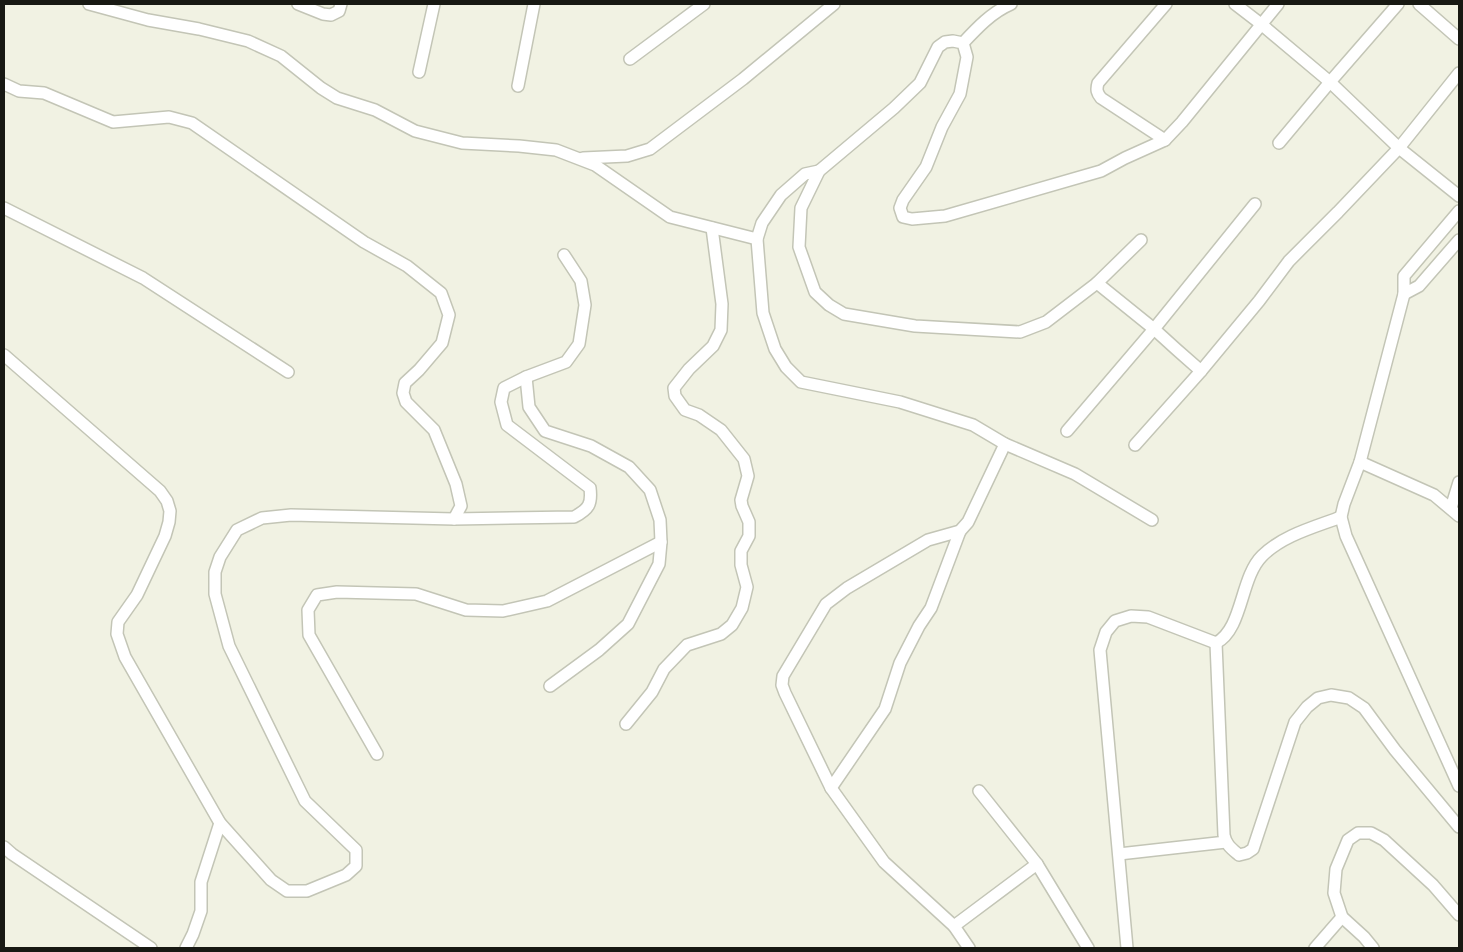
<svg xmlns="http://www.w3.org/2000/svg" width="1463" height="952" font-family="'Fira Sans Condensed',sans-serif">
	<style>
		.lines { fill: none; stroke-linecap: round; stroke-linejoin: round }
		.minor-casing { stroke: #c3c5b6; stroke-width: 14 }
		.minor { stroke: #fff; stroke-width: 11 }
	</style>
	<rect width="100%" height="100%" fill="#f1f2e3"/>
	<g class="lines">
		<defs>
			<g id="minor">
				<path d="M 89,4 L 148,20 L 199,29 L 248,41 L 281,56 L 321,88 L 337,98 L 375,110 L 415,131 L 462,143 L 519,146 L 556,150 L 595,165 L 670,217 L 757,239"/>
				<path d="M 298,4 L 323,14 L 331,15 L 339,11 L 341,4"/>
				<path d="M 1235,4 L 1261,24 L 1330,82 L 1399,148 L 1459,196"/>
				<path d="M 1419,4 L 1459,39"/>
				<path d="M 963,43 C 977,28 992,12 1011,4"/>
				<path d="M 630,59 L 704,4"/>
				<path d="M 419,72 L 434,4"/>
				<path d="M 4,84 L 19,91 L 44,93 L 113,122 L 169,117 L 192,123 L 364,242 L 407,266 L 441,293 L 449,315 L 442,343 L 419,370 L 405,383 L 403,393 L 406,402 L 434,430 L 456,484 L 461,506 L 454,519"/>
				<path d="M 518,86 L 534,4"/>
				<path d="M 1165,140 L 1101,98 C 1097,93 1096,90 1098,83 L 1166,4"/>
				<path d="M 1279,143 L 1330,82 L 1398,4"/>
				<path d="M 583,158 L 627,156 L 650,149 L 743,79 L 834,4"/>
				<path d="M 819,171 L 805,174 L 781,195 L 762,223 L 757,239 L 763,313 L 775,349 L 786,367 L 801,382 L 900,402 L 973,425 L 1005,444 L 1075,474 L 1152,520"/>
				<path d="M 4,208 L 143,278 L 288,372"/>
				<path d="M 1459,211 L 1404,276 L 1404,294 L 1419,286 L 1459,240"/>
				<path d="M 1141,240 L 1097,283 L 1046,322 L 1020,332 L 915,326 L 844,314 L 829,305 L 815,292 L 799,247 L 801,208 L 819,171 L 894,108 L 920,83 L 938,47 L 945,42 L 953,41 L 963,43 L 967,57 L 960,94 L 942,127 L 926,167 L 903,200 L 900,208 L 903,217 L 912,219 L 945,216 L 1101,171 L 1125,158 L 1165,140 L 1182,122 L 1278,4"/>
				<path d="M 1097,283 L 1154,329 L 1176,349 L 1201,371"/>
				<path d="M 1404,294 L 1360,462 L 1344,504 L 1341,517 L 1346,536 L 1459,786"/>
				<path d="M 4,355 L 160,491 L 167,501 L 170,511 L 169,522 L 165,536 L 137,595 L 118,622 L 117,634 L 125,657 L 220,823 L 271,880 L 287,891 L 307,891 L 346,875 L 356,866 L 356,850 L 305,801 L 229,646 L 215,594 L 215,572 L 220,557 L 237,530 L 262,518 L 291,515 L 454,519 L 574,517 C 589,509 592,504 590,488 L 507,425 L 501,402 L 504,388 L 526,377 L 566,362 L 579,344 L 585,305 L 581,281 L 564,255"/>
				<path d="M 526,377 L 529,407 L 545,431 L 591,446 L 629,467 L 650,490 L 660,520 L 661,542 L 659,564 L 628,624 L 599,650 L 550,686"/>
				<path d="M 1067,431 L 1154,329 L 1255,204"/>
				<path d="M 1135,445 L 1201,371 L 1259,301 L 1289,261 L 1338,212 L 1399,148 L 1459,73"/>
				<path d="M 1360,462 L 1434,495 L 1459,516"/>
				<path d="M 1451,508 L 1459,482"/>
				<path d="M 1216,643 L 1224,835 C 1226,845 1232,849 1239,855 L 1247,853 L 1253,849 L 1295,722 L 1307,707 L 1318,698 L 1331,695 L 1349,698 L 1364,708 L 1395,750 L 1459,827"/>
				<path d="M 626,724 L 652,692 L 664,669 L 687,645 L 721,634 L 732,625 L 742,608 L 747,587 L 741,565 L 741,551 L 749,536 L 749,522 L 742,506 L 741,500 L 748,476 L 744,459 L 721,430 L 699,415 L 685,410 L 675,396 L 674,388 L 689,369 L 713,346 L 721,330 L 722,304 L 712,228"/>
				<path d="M 377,754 L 309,635 L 308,610 L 317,595 L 337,592 L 416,594 L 466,610 L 503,611 L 547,601 L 661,542"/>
				<path d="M 831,788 L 885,709 L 900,663 L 919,626 L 931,608 L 960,531"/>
				<path d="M 979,791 L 1037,864 L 1088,948"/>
				<path d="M 4,847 L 12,854 L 151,948"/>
				<path d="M 1119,854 L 1226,842"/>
				<path d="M 954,926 L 1037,864"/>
				<path d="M 186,948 L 193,934 L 201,911 L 201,882 L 220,823"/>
				<path d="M 969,948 L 954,926 L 884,862 L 831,788 L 785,693 L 782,685 L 783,676 L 826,604 L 847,588 L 928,540 L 960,531 L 968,522 L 1005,444"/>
				<path d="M 1127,948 L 1100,650 L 1106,632 L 1115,621 L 1131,616 L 1148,617 L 1216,643 C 1243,629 1240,578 1262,556 C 1283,535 1315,527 1341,517"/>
				<path d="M 1315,948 L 1342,917"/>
				<path d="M 1373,948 L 1364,937 L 1342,917 L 1334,893 L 1336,869 L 1348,840 L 1358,833 L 1371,833 L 1384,840 L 1433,885 L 1459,915"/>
			</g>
		</defs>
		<use href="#minor" class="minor-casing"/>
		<use href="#minor" class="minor"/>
	</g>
	<rect width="1463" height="952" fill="none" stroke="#181913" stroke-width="10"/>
</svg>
